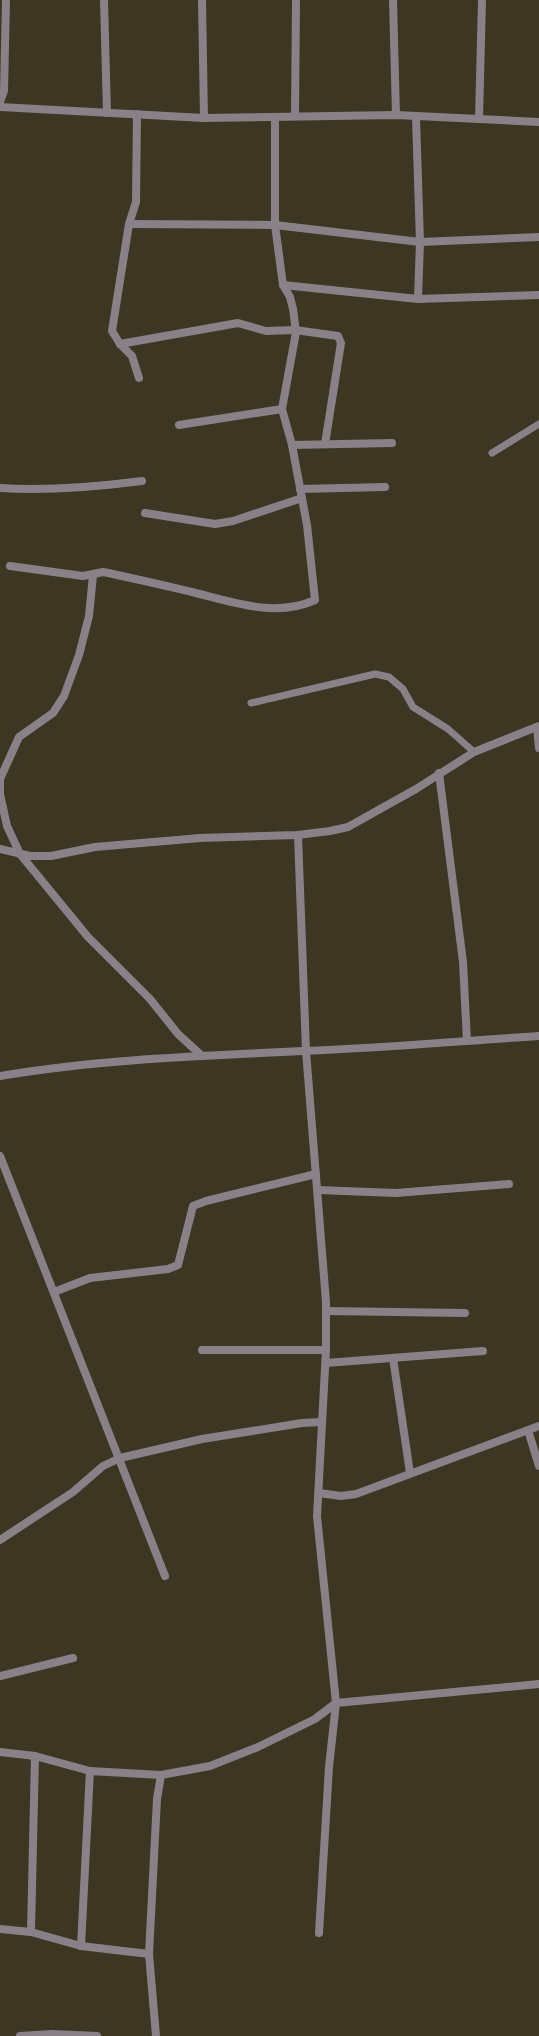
<svg xmlns="http://www.w3.org/2000/svg" width="539" height="2036" font-family="'Roboto Condensed',sans-serif">
	<style>
		.lines { fill: none; stroke-linecap: round; stroke-linejoin: round }
		.service { stroke: #898188; stroke-width: 7 }
		.minor { stroke: #898188; stroke-width: 8 }
	</style>
	<rect width="100%" height="100%" fill="#3c3623"/>
	<g class="lines">
		<g class="service">
			<path d="M 492,453 L 539,424"/>
			<path d="M 251,703 L 375,674 L 389,677 L 403,689 L 413,707 L 448,729 L 474,752"/>
		</g>
		<g class="minor">
			<path d="M 104,0 L 107,113"/>
			<path d="M 202,0 L 204,118"/>
			<path d="M 393,0 L 396,115"/>
			<path d="M 0,102 L 4,91 L 6,0"/>
			<path d="M 0,107 L 204,118 L 396,115 L 539,122"/>
			<path d="M 137,114 L 136,202 L 129,224 L 112,331 L 120,344 L 132,356 L 139,378"/>
			<path d="M 295,116 L 296,0"/>
			<path d="M 416,117 L 420,242 L 418,299"/>
			<path d="M 275,118 L 275,225 L 420,242 L 539,237"/>
			<path d="M 479,119 L 482,0"/>
			<path d="M 283,285 L 418,299 L 539,295"/>
			<path d="M 120,344 L 238,323 L 266,331 L 295,330 L 338,336 L 341,343 L 325,444"/>
			<path d="M 179,425 L 282,409"/>
			<path d="M 292,445 L 392,443"/>
			<path d="M 0,488 C 48,491 95,487 142,481"/>
			<path d="M 300,489 L 385,487"/>
			<path d="M 145,513 L 215,524 L 233,521 L 302,498"/>
			<path d="M 10,566 L 83,576 L 103,572 C 133,578 162,585 192,592 C 232,602 276,618 315,600 L 307,525 L 292,445 L 282,409 L 296,332 L 293,309 L 290,297 L 283,285 L 275,225 L 129,224"/>
			<path d="M 93,575 L 89,616 L 79,655 L 64,696 L 53,713 L 19,737 L 0,779 L 0,794 L 7,826 L 20,854 L 88,937 L 150,999 L 178,1034 L 202,1056"/>
			<path d="M 537,727 L 539,748"/>
			<path d="M 439,773 L 463,962 L 467,1041"/>
			<path d="M 298,835 L 306,1051 L 326,1302 L 326,1350 L 317,1516 L 336,1703 L 329,1767 L 319,1933"/>
			<path d="M 0,849 L 30,856 L 51,856 L 95,847 L 200,838 L 298,835 L 330,831 L 348,827 L 416,789 L 474,752 L 539,726"/>
			<path d="M 0,1076 C 100,1059 203,1056 304,1051 C 382,1048 461,1041 539,1036"/>
			<path d="M 0,1156 L 165,1576"/>
			<path d="M 318,1190 L 396,1193 L 509,1184"/>
			<path d="M 54,1292 L 90,1278 L 168,1269 L 178,1265 L 193,1206 L 206,1201 L 316,1174"/>
			<path d="M 326,1311 L 465,1313"/>
			<path d="M 202,1350 L 326,1350"/>
			<path d="M 393,1358 L 410,1473"/>
			<path d="M 326,1363 L 483,1351"/>
			<path d="M 528,1430 L 539,1466"/>
			<path d="M 319,1493 L 341,1496 L 356,1494 L 539,1426"/>
			<path d="M 0,1540 L 73,1492 L 103,1466 L 120,1458 L 202,1439 L 302,1423 L 321,1422"/>
			<path d="M 0,1676 L 73,1658"/>
			<path d="M 0,1752 L 35,1756 L 90,1771 L 161,1775 L 210,1766 L 258,1747 L 315,1719 L 336,1703 L 539,1684"/>
			<path d="M 0,1929 L 31,1932 L 81,1946 L 149,1954"/>
			<path d="M 31,1932 L 35,1756"/>
			<path d="M 81,1946 L 90,1771"/>
			<path d="M 20,2036 L 52,2034 L 97,2036"/>
			<path d="M 156,2036 L 149,1954 L 157,1799 L 161,1775"/>
		</g>
	</g>
</svg>
